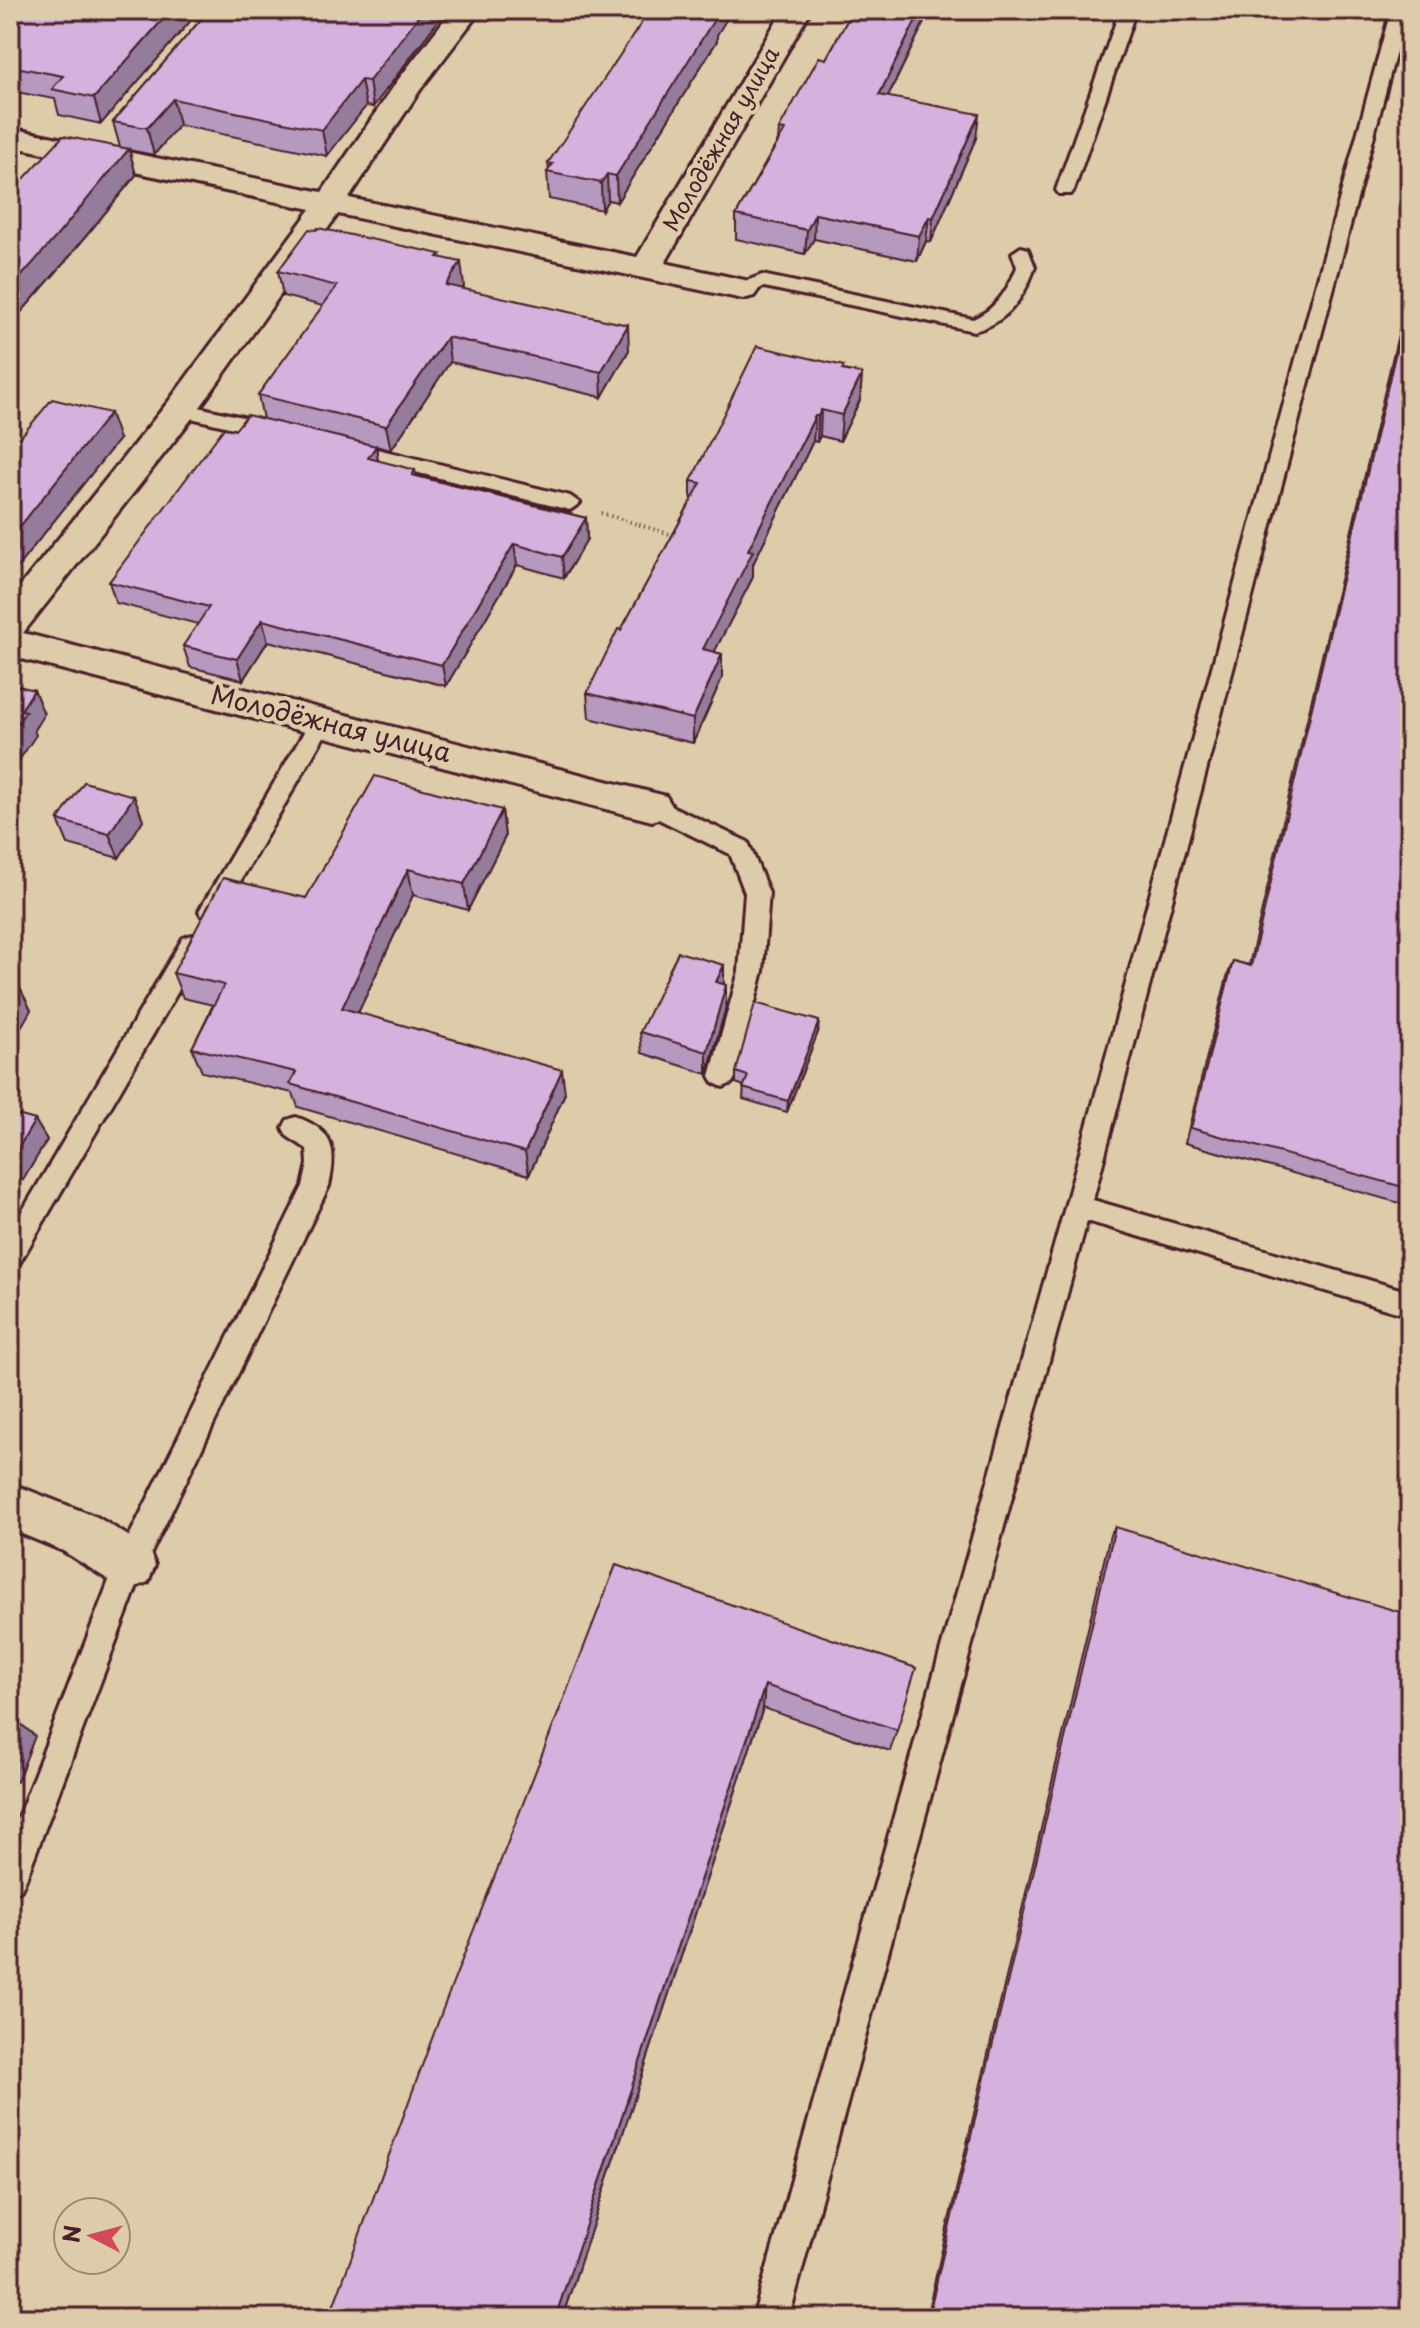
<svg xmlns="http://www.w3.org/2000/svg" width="1420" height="2328" font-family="'Playpen Sans',sans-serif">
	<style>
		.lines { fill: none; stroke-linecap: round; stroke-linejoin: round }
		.lane-casing { stroke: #4a1f2b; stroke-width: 6 }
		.street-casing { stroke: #4a1f2b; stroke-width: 6 }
		.path { stroke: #4a1f2b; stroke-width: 4; stroke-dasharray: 1 4; stroke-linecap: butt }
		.lane { fill: #ddcca9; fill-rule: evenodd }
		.street { fill: #ddcca9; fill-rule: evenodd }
		.wall { fill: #b699be; stroke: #4a1f2b; stroke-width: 2 }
		.shaded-wall { fill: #947d9b; stroke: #4a1f2b; stroke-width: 2 }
		.building { fill: #d4b2dd; stroke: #4a1f2b; stroke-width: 2 }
		.labels { text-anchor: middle; stroke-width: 8; stroke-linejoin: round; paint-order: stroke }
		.far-street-label { font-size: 22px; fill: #4a1f2b; stroke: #ddcca9 }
		.street-label { font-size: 26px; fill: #4a1f2b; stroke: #ddcca9 }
	</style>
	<rect width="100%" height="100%" fill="#ddcca9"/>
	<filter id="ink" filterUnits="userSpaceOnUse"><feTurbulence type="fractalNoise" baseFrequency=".0125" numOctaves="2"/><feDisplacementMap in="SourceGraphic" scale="16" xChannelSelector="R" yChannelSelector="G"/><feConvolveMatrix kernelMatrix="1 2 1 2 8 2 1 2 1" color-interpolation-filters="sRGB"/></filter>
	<g filter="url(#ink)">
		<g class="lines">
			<defs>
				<g id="lane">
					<path d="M 1120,10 L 1136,10 L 1074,190 L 1071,194 L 1059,194 L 1056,190 Z"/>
					<path d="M 1391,10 L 1407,10 L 1093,1200 L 1410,1292 L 1410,1316 L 1087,1221 L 789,2318 L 753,2318 L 1065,1207 Z"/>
					<path d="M 1021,247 L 1028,249 L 1035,267 C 1024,298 1007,323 974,331 L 764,287 L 743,295 L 734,289 L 736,285 L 762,275 L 973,319 C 996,309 1008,290 1017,267 L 1012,253 Z"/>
					<path d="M 181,403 L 282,426 L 285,431 L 275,438 L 174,414 L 171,409 L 174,404 Z"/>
					<path d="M 344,441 L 570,496 L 580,503 L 570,510 L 337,453 L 334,448 Z"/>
					<path d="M 322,713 L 330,715 L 333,721 L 219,918 L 211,920 L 203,918 L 199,911 L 203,904 L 314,715 Z"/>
					<path d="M 652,797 L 748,842 L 769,893 L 763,971 L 736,1076 L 732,1083 L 723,1087 L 714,1083 L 710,1076 L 739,971 L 745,893 L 730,854 L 644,812 L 640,806 L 644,800 Z"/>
					<path d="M 192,935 L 201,938 L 204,945 L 201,952 L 19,1264 L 10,1268 L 10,1232 L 183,938 Z"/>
					<path d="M 296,1117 C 334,1130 337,1150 329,1186 L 143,1570 L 26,1879 L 21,1890 L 10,1895 L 10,1838 L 115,1565 L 303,1186 L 308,1164 L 307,1149 L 287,1136 L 283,1128 L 287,1120 Z"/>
				</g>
				<g id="street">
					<path d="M 452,10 L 481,10 L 420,90 L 349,198 L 637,257 L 783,10 L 811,10 L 665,263 L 754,282 L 759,289 L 754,296 L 743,299 L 338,214 L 193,417 L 23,633 L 666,796 L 672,806 L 666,816 L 652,821 L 10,656 L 10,599 L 169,401 L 311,209 L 10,146 L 10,128 L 322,192 L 398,80 Z"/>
					<path d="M 10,1483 L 97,1517 L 148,1548 L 155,1565 L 148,1582 L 130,1589 L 112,1582 L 63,1551 L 10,1529 Z"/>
				</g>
			</defs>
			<use href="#lane" class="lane-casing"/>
			<use href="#street" class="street-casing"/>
			<path class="path" d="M 601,513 L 676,536"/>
			<use href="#lane" class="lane"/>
			<use href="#street" class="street"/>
		</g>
		<g class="wall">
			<path d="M 10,10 L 200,10 L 101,124 L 59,115 L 55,99 L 10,91 Z"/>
			<path d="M 209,10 L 446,10 L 373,107 L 366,106 L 327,156 L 179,125 L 154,155 L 129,150 L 136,175 L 64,263 L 10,325 L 10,194 L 120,147 L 113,122 Z"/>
			<path d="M 853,10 L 930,10 L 888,97 L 976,138 L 931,242 L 926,241 L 917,261 L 814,239 L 805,254 L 736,239 L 736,215 L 778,141 L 779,129 L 826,59 Z"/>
			<path d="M 717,35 L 717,41 L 617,202 L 608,200 L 602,210 L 549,199 L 547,172 L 549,170 L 548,163 Z"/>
			<path d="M 441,257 L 464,286 L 463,289 L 629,350 L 602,397 L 450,362 L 391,450 L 376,446 L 378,461 L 415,470 L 416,475 L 586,518 L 587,539 L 564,578 L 517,565 L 446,686 L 268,641 L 243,680 L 190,667 L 183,646 L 198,624 L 116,603 L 109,582 L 235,430 L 263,419 L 258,395 L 323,306 L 283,296 L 278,271 Z"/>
			<path d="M 1410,284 L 1410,1206 L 1185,1143 L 1227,977 L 1233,961 L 1249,965 Z"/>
			<path d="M 843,370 L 862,374 L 860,400 L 840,441 L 820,436 L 817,442 L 813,441 L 753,564 L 753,577 L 714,652 L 722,654 L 722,678 L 693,743 L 589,718 L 587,693 L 691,501 L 691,481 Z"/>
			<path d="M 10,437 L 19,439 L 119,439 L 15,570 L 10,569 Z"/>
			<path d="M 134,796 L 143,820 L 119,858 L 68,844 L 58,820 Z"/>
			<path d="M 502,810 L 505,837 L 468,910 L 413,895 L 358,1013 L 565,1093 L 529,1175 L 298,1107 L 293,1093 L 202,1072 L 192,1048 L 213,1005 L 183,998 L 173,973 L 306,898 Z"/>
			<path d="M 724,965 L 724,984 L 726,1007 L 707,1074 L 642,1053 L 640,1032 Z"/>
			<path d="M 818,1032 L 787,1112 L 743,1099 L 744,1086 L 736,1083 L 736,1072 Z"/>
			<path d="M 10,1113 L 35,1120 L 47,1140 L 23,1180 L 18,1179 L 10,1193 Z"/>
			<path d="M 1115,1527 L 1410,2318 L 926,2318 L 1110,1535 Z"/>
			<path d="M 616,1565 L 897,1730 L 890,1751 L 763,1708 L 562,2318 L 329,2318 Z"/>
		</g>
		<g class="shaded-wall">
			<path d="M 171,10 L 200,10 L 101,124 L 94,98 Z"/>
			<path d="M 423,10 L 446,10 L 373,107 L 369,81 Z"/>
			<path d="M 717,10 L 732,10 L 717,35 L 717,41 L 617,202 L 616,176 Z"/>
			<path d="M 921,10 L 930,10 L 877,119 L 879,95 Z"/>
			<path d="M 361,80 L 366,106 L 327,156 L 322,130 Z"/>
			<path d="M 173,99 L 179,125 L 154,155 L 147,128 Z"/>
			<path d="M 979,114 L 976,138 L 931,242 L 933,218 Z"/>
			<path d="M 129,149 L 136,175 L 64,263 L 10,325 L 10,289 Z"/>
			<path d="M 607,174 L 608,200 L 602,210 L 601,183 Z"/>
			<path d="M 815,214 L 814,239 L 805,254 L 807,230 Z"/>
			<path d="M 929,217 L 926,241 L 917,261 L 919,236 Z"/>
			<path d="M 461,262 L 464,286 L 449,310 L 446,285 Z"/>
			<path d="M 628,325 L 629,350 L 602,397 L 601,372 Z"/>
			<path d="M 447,337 L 450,362 L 391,450 L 386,426 Z"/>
			<path d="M 862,374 L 860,400 L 840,441 L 842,415 Z"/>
			<path d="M 821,410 L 820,436 L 817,442 L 818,416 Z"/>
			<path d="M 110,413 L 119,439 L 15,570 L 10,558 L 10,539 Z"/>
			<path d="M 815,416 L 813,441 L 753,564 L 753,577 L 703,674 L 703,649 L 748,550 Z"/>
			<path d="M 376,446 L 379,467 L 368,458 Z"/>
			<path d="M 586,518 L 587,539 L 564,578 L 562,557 Z"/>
			<path d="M 514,544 L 517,565 L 446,686 L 442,665 Z"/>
			<path d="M 262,620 L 268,641 L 243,680 L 237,659 Z"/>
			<path d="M 722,654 L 722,678 L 693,743 L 693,719 Z"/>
			<path d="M 34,690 L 44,714 L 34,730 L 36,735 L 10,774 L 10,734 L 21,710 Z"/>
			<path d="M 134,796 L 143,820 L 119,858 L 109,834 Z"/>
			<path d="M 502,810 L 505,837 L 468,910 L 464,884 Z"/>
			<path d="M 408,869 L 413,895 L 349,1032 L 342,1008 Z"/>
			<path d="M 724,965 L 724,987 L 716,982 Z"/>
			<path d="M 726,985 L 726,1007 L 707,1074 L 707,1052 Z"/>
			<path d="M 20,988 L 31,1010 L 10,1046 L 10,1004 Z"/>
			<path d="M 819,1021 L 818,1032 L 787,1112 L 788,1101 Z"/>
			<path d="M 562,1070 L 565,1093 L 529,1175 L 525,1152 Z"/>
			<path d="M 35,1120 L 47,1140 L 23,1180 L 11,1160 Z"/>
			<path d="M 10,1166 L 18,1179 L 10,1193 Z"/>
			<path d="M 765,1685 L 763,1708 L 562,2318 L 555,2318 Z"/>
			<path d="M 21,1724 L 35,1736 L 17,1782 L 10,1777 L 10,1751 Z"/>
		</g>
		<g class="building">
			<path d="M 10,10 L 171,10 L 94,98 L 52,89 L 63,76 L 10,66 Z"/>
			<path d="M 209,10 L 423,10 L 369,81 L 361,80 L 322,130 L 173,99 L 147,128 L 113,122 Z"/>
			<path d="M 650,10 L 717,10 L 714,14 L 717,15 L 616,176 L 607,174 L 601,183 L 547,172 L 553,164 L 548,163 Z"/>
			<path d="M 853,10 L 921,10 L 879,95 L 979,114 L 933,218 L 929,217 L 919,236 L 815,214 L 807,230 L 736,215 L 785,130 L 779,129 L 819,57 L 826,59 Z"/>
			<path d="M 63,136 L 129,149 L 56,237 L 10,289 L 10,194 Z"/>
			<path d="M 318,228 L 441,254 L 438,257 L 461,262 L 446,285 L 628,325 L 601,372 L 447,337 L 386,426 L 258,395 L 337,286 L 278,271 L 309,229 L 316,230 Z"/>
			<path d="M 1410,292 L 1410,1189 L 1191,1128 L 1233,961 L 1251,966 Z"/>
			<path d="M 757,346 L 844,366 L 842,370 L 862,374 L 842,415 L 821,410 L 818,416 L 815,416 L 748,550 L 753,551 L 703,649 L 722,654 L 693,719 L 587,693 L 618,629 L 621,630 L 701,483 L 691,481 Z"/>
			<path d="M 52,399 L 110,413 L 10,539 L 10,437 L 19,439 Z"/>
			<path d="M 247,415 L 376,446 L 368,458 L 415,470 L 412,475 L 586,518 L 562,557 L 514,544 L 442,665 L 262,620 L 237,659 L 183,646 L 209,607 L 109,582 L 224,428 L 235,430 Z"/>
			<path d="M 10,684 L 34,690 L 21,710 L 26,711 L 10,734 Z"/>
			<path d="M 375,776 L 502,810 L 464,884 L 408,869 L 342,1008 L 562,1070 L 525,1152 L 290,1084 L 296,1072 L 192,1048 L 224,985 L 173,973 L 223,878 L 306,898 Z"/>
			<path d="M 84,782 L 134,796 L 109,834 L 58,820 Z"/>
			<path d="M 678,952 L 724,965 L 716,982 L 726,985 L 707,1052 L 640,1032 Z"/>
			<path d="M 10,986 L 20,988 L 10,1004 Z"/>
			<path d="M 755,1003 L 819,1021 L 788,1101 L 743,1088 L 748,1076 L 736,1072 Z"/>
			<path d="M 10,1113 L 35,1120 L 11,1160 L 10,1160 Z"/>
			<path d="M 1115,1527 L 1410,1615 L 1410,2318 L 928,2318 Z"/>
			<path d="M 616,1565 L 916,1668 L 897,1730 L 765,1685 L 555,2318 L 329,2318 L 444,2006 Z"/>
			<path d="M 10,1721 L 21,1724 L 10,1751 Z"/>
		</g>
	</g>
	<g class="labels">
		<g class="far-street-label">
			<text transform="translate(721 139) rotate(-60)" y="8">Молодёжная улица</text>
		</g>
		<g class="street-label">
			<text transform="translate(331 724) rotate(14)" y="9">Молодёжная улица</text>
		</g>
	</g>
	<rect width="1420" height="2328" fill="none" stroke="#ddcca9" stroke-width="40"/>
	<rect x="20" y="20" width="1380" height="2288" fill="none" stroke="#4a1f2b" stroke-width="3" filter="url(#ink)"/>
	<g transform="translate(92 2236) rotate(276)"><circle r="38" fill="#ddcca9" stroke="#a28777" stroke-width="2"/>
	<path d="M0-6L14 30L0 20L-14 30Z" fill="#d1495b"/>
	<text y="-12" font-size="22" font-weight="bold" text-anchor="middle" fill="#4a1f2b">N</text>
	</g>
</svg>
